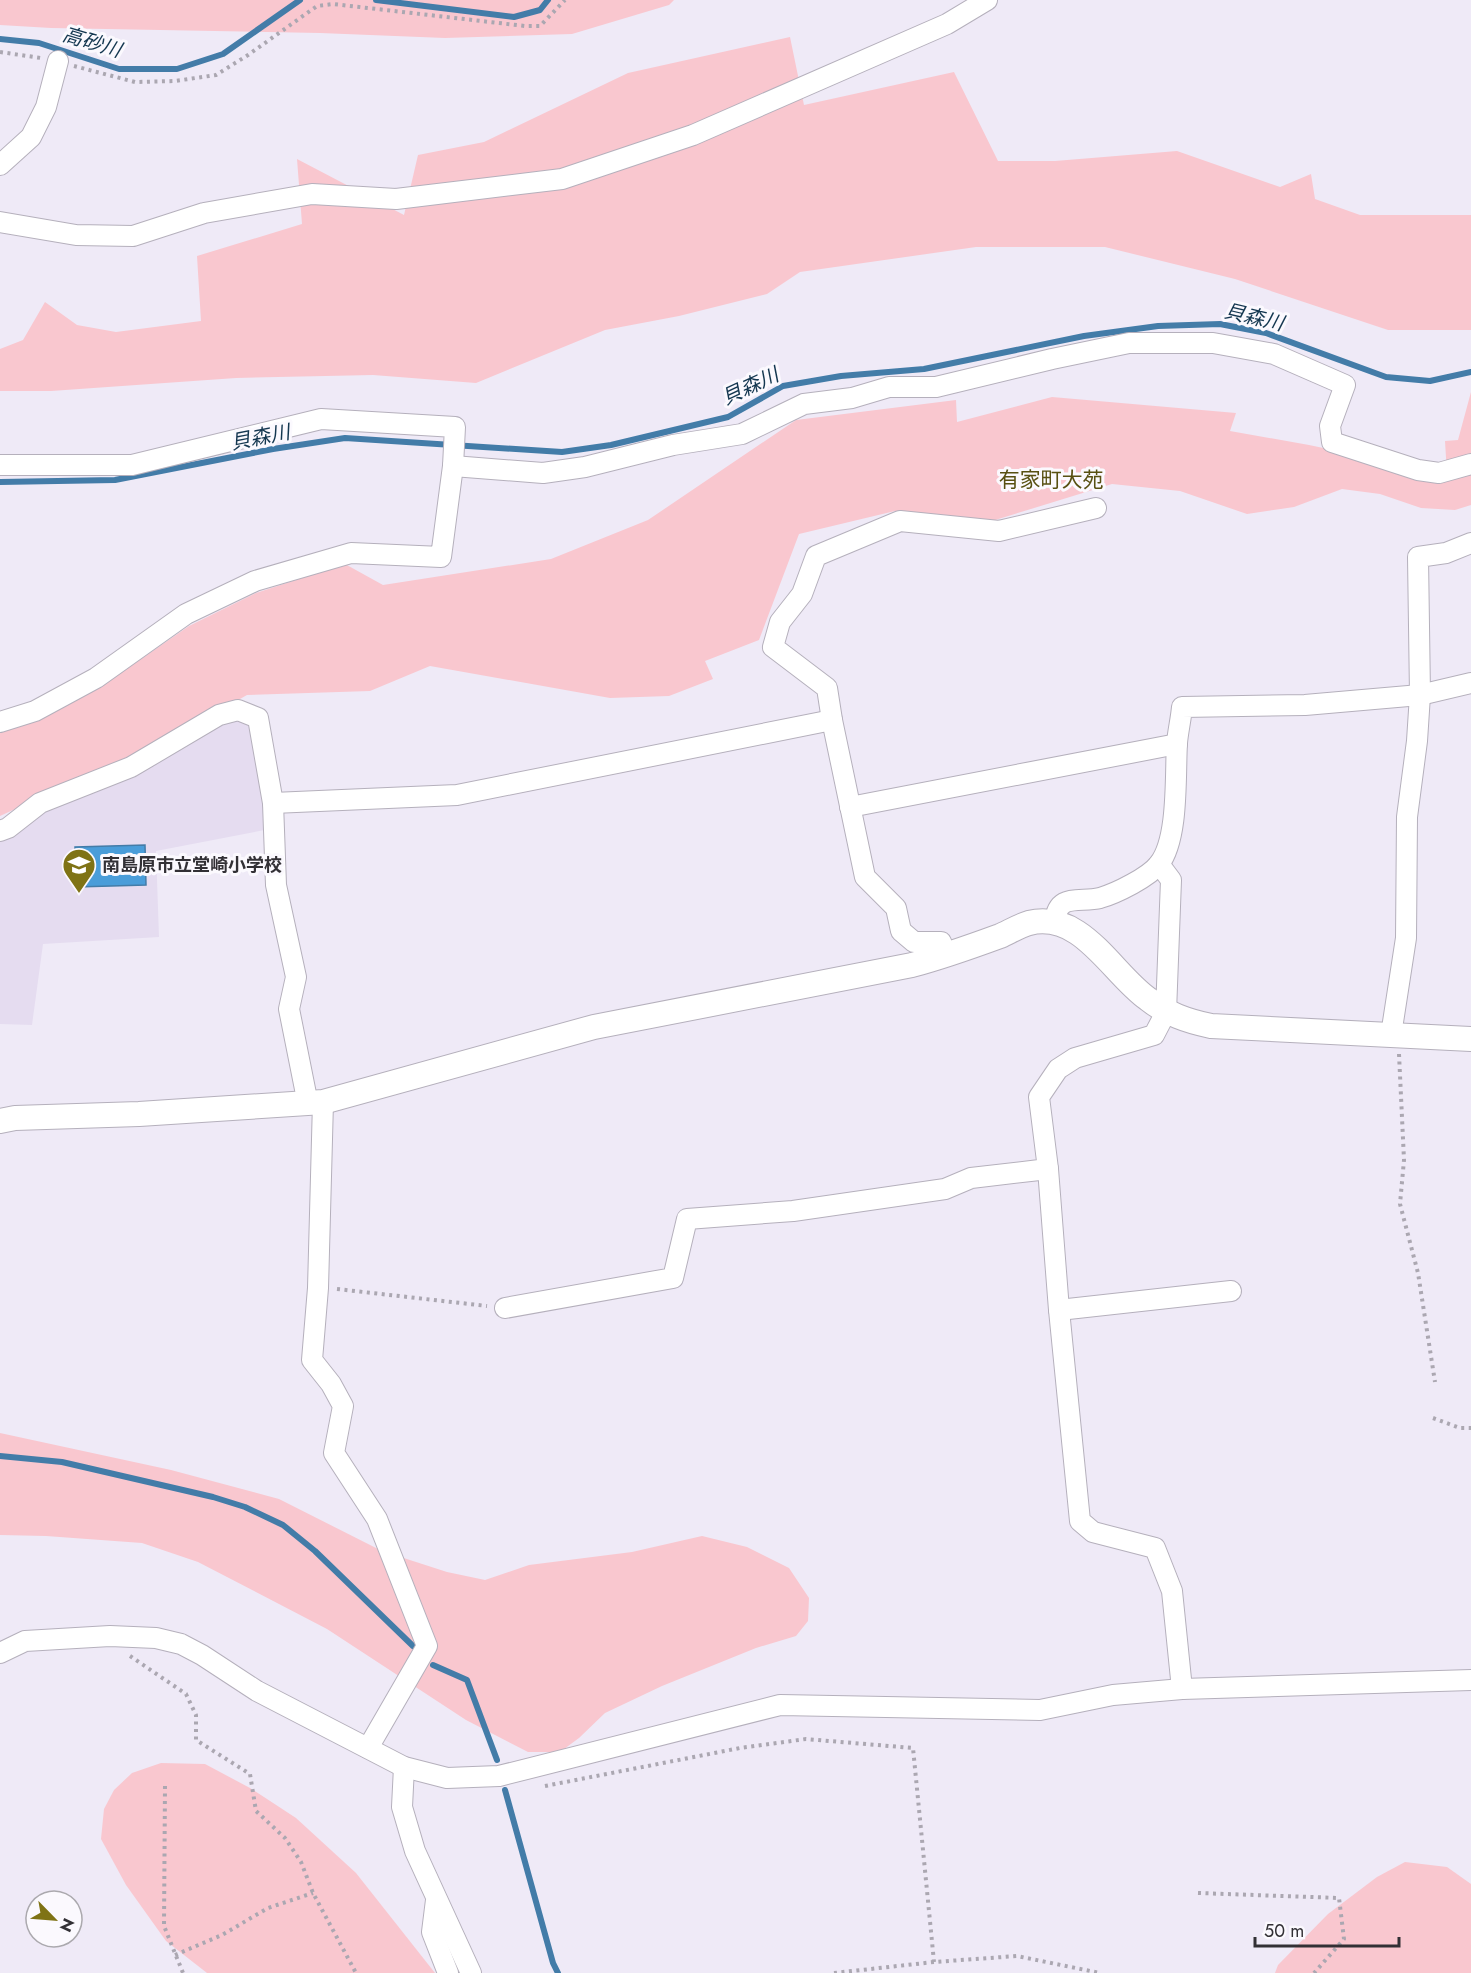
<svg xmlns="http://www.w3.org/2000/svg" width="1471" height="1973" font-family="Jost,'Noto Sans JP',sans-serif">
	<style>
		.built { fill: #e5dcf0 }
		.green { fill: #f9c7cf }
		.water { fill: #4a9dd9; stroke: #437ca8; stroke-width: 1.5 }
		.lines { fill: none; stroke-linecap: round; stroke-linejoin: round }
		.stream { stroke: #437ca8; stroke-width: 6 }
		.minor-casing { stroke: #b5b0bc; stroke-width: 22 }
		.tertiary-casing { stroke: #b5b0bc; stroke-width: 26 }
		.path { stroke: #aba7b1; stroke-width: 4; stroke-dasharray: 3 4.5; stroke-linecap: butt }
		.minor { stroke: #fff; stroke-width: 20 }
		.tertiary { stroke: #fff; stroke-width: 24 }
		.labels { text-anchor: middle; stroke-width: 6; stroke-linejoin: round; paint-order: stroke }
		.poi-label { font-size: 18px; font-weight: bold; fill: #323035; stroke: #fbf9fe; text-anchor: start }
		.water-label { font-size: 20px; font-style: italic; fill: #143750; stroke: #fbf9fe }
		.quarter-label { font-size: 21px; fill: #585012; stroke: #fbf9fe }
	</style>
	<rect width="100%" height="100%" fill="#efeaf7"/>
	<path class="built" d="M 236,717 L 254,728 L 270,829 L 156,851 L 159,937 L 43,944 L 32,1025 L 0,1024 L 0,839 L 45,808 L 144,766 Z"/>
	<g class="green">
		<path d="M 0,0 L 674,0 L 669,5 L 572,34 L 445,38 L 320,33 L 51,28 L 0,25 Z"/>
		<path d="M 790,37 L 804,105 L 954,72 L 998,161 L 1055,161 L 1177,151 L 1280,187 L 1311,174 L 1315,199 L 1360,215 L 1471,215 L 1471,330 L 1388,330 L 1235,279 L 1105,247 L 976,247 L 800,272 L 767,294 L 679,316 L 605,330 L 476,383 L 373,375 L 236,378 L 51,391 L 0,391 L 0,349 L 23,340 L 45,302 L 77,325 L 116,332 L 201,321 L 197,256 L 302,224 L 297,159 L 404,215 L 418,155 L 484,142 L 628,73 Z"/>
		<path d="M 1471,392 L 1471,505 L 1455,510 L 1421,508 L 1380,494 L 1342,489 L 1294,507 L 1247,514 L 1180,491 L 1112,484 L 992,521 L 895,511 L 799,534 L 759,640 L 705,661 L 713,679 L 669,696 L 610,698 L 430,666 L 370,691 L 247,695 L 180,733 L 0,816 L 0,729 L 102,686 L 189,626 L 256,593 L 345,564 L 383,585 L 551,559 L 648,520 L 796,420 L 956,400 L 957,422 L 1052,397 L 1236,413 L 1230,431 L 1309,445 L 1447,474 L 1445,441 L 1458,440 Z"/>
		<path d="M 0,1433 L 171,1470 L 279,1499 L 382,1551 L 447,1572 L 485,1580 L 529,1565 L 632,1552 L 702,1536 L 747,1547 L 789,1568 L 809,1598 L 808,1621 L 796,1636 L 756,1648 L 662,1686 L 605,1713 L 579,1738 L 560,1752 L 528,1752 L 466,1720 L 327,1629 L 198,1562 L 142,1543 L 46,1536 L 0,1535 Z"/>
		<path d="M 161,1763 L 205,1764 L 250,1788 L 296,1818 L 356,1873 L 435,1973 L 207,1973 L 166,1941 L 126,1885 L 101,1839 L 104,1809 L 114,1790 L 132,1773 Z"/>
		<path d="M 1405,1862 L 1447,1867 L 1471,1884 L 1471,1973 L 1275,1973 L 1278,1965 L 1328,1914 L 1377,1877 Z"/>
	</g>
	<path class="water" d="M 145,845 L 146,885 L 76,887 L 75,847 Z"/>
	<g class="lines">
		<g class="stream">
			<path d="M 376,0 L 514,17 L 540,10 L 548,0"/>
			<path d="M 0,39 L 39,43 L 119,69 L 177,69 L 223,54 L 300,0"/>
			<path d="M 0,482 L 115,480 L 273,449 L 345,438 L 562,452 L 611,445 L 728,417 L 783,386 L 841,376 L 924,369 L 1084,336 L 1158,326 L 1220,324 L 1266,333 L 1386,377 L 1430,381 L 1471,372"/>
			<path d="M 0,1456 L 62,1462 L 213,1497 L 245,1507 L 283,1525 L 315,1551 L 413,1646"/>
			<path d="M 433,1665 L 467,1680 L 497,1760"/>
			<path d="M 505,1790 L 553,1963 L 558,1973"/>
		</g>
		<defs>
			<g id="minor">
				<path d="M 0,165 L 31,137 L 46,107 L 58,61"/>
				<path d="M 0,222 L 76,235 L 133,236 L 204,213 L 312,194 L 396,199 L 562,179 L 693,135 L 947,24 L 987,0"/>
				<path d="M 0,465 L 132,465 L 321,419 L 455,427 L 453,466 L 441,557 L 351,553 L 255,581 L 186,614 L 96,678 L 35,711 L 0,722"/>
				<path d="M 453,466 L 543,473 L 585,467 L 673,445 L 742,434 L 804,404 L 852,398 L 889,387 L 936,387 L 1052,359 L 1129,343 L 1213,343 L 1274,354 L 1345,385 L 1330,426 L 1332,442 L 1418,470 L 1439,473 L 1471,464"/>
				<path d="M 832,720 L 827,688 L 773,647 L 780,622 L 802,594 L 816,556 L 900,521 L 999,531 L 1096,508"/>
				<path d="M 273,803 L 457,795 L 832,720 L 865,877 L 896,908 L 901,931 L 914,942 L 941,942 L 947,956"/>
				<path d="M 850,807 L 1177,744"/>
				<path d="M 0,831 L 8,828 L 40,803 L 131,767 L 219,715 L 238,710 L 258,718 L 273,803 L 276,885 L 296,977 L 289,1009 L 308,1104"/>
				<path d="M 1055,922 C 1057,892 1080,903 1100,898 C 1117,893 1149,877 1159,864 C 1179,839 1175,774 1177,743 C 1178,731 1181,719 1182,707 L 1305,705 L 1420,695 L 1471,683"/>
				<path d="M 1391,1035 L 1406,938 L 1407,817 L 1417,741 L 1420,695 L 1418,557 L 1446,553 L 1471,543"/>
				<path d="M 323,1102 L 318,1288 L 312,1360 L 331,1384 L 343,1406 L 334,1453 L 377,1519 L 427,1646 L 368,1748"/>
				<path d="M 1048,1169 L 1059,1310 L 1080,1521 L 1093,1532 L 1155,1548 L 1172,1591 L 1182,1689"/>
				<path d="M 505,1308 L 673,1278 L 687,1219 L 793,1211 L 945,1189 L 971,1178 L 1048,1169 L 1039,1097 L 1058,1069 L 1075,1058 L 1154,1035 L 1166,1012 L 1171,880 L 1159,864"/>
				<path d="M 1059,1310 L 1231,1291"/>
				<path d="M 0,1653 L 25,1641 L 110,1636 L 156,1638 L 181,1644 L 202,1655 L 257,1691 L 404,1767 L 447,1778 L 499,1776 L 780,1705 L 1040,1710 L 1113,1695 L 1182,1689 L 1471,1680"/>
				<path d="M 404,1767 L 402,1807 L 415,1851 L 471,1973"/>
				<path d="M 436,1900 L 432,1932 L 448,1973"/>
			</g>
			<path id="tertiary" d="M 0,1121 L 15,1118 L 139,1114 L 323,1102 L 594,1027 L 912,965 C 942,957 970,947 1000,936 C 1009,932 1019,926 1029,923 C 1082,910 1112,974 1148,999 C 1167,1014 1187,1021 1211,1026 L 1471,1039"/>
		</defs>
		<use href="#minor" class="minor-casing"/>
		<use href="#tertiary" class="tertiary-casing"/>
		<g class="path">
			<path d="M 0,52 L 41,58"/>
			<path d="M 74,66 L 135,82 L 175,81 L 216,75 L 248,55 L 317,6 L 333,4 L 525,26 L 540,26 L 565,0"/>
			<path d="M 1399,1054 L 1404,1160 L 1400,1204 L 1418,1273 L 1435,1382"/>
			<path d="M 337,1289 L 487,1306"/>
			<path d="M 1433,1418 L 1460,1428 L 1471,1428"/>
			<path d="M 130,1656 L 186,1694 L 196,1715 L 196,1740 L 250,1774 L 256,1811 L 285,1838 L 301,1862 L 313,1893 L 356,1973"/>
			<path d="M 165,1786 L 164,1926 L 183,1973"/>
			<path d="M 545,1786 L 740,1748 L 806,1739 L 913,1748 L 934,1962"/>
			<path d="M 1198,1893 L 1339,1898 L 1344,1939 L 1314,1973"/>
			<path d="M 175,1955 L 222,1935 L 268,1908 L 313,1893"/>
			<path d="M 834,1973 L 934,1962 L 1017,1956 L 1100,1973"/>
		</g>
		<use href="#minor" class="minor"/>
		<use href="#tertiary" class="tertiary"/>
	</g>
	<defs>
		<symbol id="school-pin" viewBox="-11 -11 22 30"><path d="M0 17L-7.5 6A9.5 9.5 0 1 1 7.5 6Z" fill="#7f7315" stroke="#fbf9fe"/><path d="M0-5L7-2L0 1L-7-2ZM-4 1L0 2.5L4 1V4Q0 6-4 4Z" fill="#fff"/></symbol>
	</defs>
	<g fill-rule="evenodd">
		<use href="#school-pin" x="60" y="846" width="38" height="52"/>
	</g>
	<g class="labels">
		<g class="poi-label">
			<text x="102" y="871">南島原市立堂崎小学校</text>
		</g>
		<g class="water-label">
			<text transform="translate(92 42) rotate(17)" y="7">高砂川</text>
			<text transform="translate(1254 317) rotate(13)" y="7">貝森川</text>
			<text transform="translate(750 386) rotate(-25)" y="7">貝森川</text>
			<text transform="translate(260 437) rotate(-11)" y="7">貝森川</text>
		</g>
		<g class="quarter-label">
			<text x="1051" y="487">有家町大苑</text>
		</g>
	</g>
	<g transform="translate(54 1919) rotate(115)"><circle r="28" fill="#fbf9fe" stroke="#aba9ae" stroke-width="1.5"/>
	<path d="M0-4.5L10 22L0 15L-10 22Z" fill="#7f7315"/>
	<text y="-9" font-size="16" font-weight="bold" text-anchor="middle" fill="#323035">N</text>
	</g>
	<path d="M1255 1937v9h144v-9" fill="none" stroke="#323035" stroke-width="3"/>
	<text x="1264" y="1937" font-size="18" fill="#323035" stroke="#fbf9fe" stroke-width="4.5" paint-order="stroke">50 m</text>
</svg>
